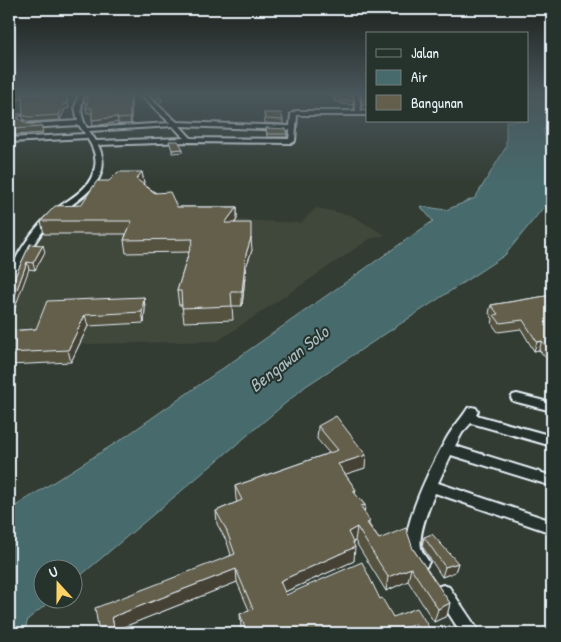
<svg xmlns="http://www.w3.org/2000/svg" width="561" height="642" font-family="'Patrick Hand',sans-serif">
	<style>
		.built { fill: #41463a }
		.water { fill: #476b6c; stroke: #87a1a4 }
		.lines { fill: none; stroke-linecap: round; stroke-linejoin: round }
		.street-casing { stroke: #e8f1f8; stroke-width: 4 }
		.street { fill: #26332d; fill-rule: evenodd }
		.wall { fill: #555241; stroke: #e8f1f8 }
		.shaded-wall { fill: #454235; stroke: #e8f1f8 }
		.building { fill: #635f4c; stroke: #e8f1f8 }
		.labels { text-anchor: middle; stroke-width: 4; stroke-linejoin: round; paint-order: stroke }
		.water-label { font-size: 18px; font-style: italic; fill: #a8bbc0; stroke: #26332d }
	</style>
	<rect width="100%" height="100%" fill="#323c33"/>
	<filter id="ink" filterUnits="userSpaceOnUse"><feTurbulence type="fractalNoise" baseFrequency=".02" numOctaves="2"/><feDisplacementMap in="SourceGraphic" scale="10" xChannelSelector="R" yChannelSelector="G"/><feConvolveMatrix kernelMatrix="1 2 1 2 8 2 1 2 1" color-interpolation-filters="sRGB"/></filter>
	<g filter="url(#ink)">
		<path class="built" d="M 106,185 L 185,217 L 301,223 L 316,208 L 351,215 L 385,235 L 370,239 L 218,341 L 9,346 L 9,277 L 63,204 Z"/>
		<path class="water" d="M 527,94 L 544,94 L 552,107 L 552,127 L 543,130 L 552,159 L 552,197 L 505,255 L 306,386 L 73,582 L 72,570 L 42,570 L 42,600 L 52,600 L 28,619 L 24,633 L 9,633 L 9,510 L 122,439 L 433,221 L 420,206 L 446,210 L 475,198 L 506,147 L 506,121 L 527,121 Z"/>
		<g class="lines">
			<defs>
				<g id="street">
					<path d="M 37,94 L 60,94 L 57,96 L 9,98 L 9,95 Z"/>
					<path d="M 79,94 L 84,94 C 80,107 80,116 87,128 L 170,123 L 140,94 L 145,94 L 177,122 L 290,126 L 291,114 L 296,111 L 356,111 L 354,94 L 359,94 L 361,111 L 367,111 L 367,115 L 297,115 L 295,141 L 292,143 L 189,142 L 98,145 C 118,186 69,201 48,225 C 32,243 22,264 14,286 L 9,289 C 9,284 8,278 10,273 C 17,252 34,228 51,213 C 68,198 90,192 95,167 C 97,156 93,147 87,138 L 9,142 L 9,138 L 85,134 L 79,125 L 29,128 L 26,126 L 29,124 L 78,121 L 75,107 ZM 173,126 L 184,138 L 96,141 L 89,131 ZM 180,126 L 290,130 L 289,139 L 191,138 Z"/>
					<path d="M 517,394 L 552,403 L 552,411 L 513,401 L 511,398 L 513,395 Z"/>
					<path d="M 472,407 L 476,408 L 478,411 L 476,415 L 552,436 L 552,446 L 471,423 L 462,433 L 455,446 L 552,476 L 552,486 L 451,455 L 438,483 L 552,521 L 552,533 L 435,493 C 429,507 418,533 421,548 C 422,553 426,557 429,562 L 426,567 L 421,569 C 412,566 405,554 406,544 C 407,514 433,462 448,436 C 454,426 462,418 468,408 Z"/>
					<path d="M 443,585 L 449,587 L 476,627 L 478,633 L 461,633 L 435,592 L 437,587 Z"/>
				</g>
			</defs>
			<use href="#street" class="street-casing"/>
			<use href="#street" class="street"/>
		</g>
		<g class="wall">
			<path d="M 34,94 L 78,94 L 77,96 L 66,96 L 69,108 L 65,109 L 60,120 L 30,122 L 24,120 L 22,121 L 28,124 L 41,124 L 43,133 L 15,135 L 14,129 Z"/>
			<path d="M 131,94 L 131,124 L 118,124 L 118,122 L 93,126 L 92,113 L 87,113 L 86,108 L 87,102 L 85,103 L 84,97 Z"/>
			<path d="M 147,94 L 158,94 L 162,101 L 156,102 Z"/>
			<path d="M 332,94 L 353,94 L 353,105 L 341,104 L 341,102 L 335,102 Z"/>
			<path d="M 359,94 L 367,94 L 367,105 L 362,105 Z"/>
			<path d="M 264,113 L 283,120 L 283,124 L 265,123 Z"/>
			<path d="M 266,128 L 287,133 L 287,137 L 267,137 Z"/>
			<path d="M 142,172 L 144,183 L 143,184 L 177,207 L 237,207 L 237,219 L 235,223 L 252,250 L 246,267 L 242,306 L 232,306 L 233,320 L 184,322 L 182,305 L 179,305 L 177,291 L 189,252 L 126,253 L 124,240 L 126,234 L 44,234 L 41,221 L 81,205 Z"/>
			<path d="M 30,244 L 45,252 L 35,270 L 29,269 L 14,279 Z"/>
			<path d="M 552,295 L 552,365 L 539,350 L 534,351 L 521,329 L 498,332 L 492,324 L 493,319 L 489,313 L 491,305 Z"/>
			<path d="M 144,297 L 145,308 L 144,323 L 88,326 L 71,362 L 9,365 L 9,331 L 36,329 Z"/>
			<path d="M 318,426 L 365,468 L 345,474 L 356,490 L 355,494 L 365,505 L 364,512 L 370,526 L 379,539 L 413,549 L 450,603 L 447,616 L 434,622 L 408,581 L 386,591 L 355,541 L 353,542 L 354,561 L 285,592 L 286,595 L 380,599 L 393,617 L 430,629 L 429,633 L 243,633 L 241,627 L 240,614 L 249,610 L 237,582 L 116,630 L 116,633 L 96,633 L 231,555 L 227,542 L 217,524 L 216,511 L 237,502 L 236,499 L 235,486 L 329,453 L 317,439 Z"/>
			<path d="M 424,537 L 458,563 L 455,572 L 442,577 L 422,546 Z"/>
		</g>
		<g class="shaded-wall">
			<path d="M 130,94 L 131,94 L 131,124 L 130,118 Z"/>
			<path d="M 84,97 L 88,97 L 89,102 L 85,103 Z"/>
			<path d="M 161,98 L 162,101 L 156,102 L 156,99 Z"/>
			<path d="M 68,103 L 69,108 L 65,109 L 60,120 L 59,115 L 64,104 Z"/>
			<path d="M 22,115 L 24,120 L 18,124 L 17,118 Z"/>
			<path d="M 117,117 L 118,122 L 93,126 L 92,120 Z"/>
			<path d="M 183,149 L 183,152 L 172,153 L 172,150 Z"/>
			<path d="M 142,172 L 144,183 L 138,191 L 136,179 Z"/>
			<path d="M 237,207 L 237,219 L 226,235 L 225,223 Z"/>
			<path d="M 251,238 L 252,250 L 246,267 L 242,306 L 242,292 L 246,254 Z"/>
			<path d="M 43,245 L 45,252 L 35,270 L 33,263 Z"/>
			<path d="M 27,262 L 29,269 L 9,324 L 9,311 Z"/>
			<path d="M 144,297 L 145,308 L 144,323 L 142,312 Z"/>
			<path d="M 85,315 L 88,326 L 71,362 L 68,350 Z"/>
			<path d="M 542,341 L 539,350 L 534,351 L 537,342 Z"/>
			<path d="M 366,455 L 365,468 L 337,477 L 338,464 Z"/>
			<path d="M 365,505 L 364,518 L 361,506 Z"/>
			<path d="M 357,527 L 355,541 L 347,545 L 348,532 Z"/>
			<path d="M 355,547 L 354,561 L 280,594 L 280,581 Z"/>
			<path d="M 458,563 L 455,572 L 442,577 L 445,567 Z"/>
			<path d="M 411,568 L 408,581 L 386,591 L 388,577 Z"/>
			<path d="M 236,569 L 237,582 L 116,630 L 116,633 L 115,633 L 112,617 Z"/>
			<path d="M 450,603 L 447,616 L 434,622 L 438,609 Z"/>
			<path d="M 416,625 L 414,633 L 389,633 L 390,630 Z"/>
			<path d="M 430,629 L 429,633 L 421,633 L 422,633 Z"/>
		</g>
		<g class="building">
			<path d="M 22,94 L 65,94 L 68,103 L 64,104 L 59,115 L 29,117 L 22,115 L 17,118 L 28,124 L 41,124 L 42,127 L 14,129 L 13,114 L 23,114 Z"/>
			<path d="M 84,94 L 130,94 L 130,118 L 117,119 L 117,117 L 92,120 L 92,108 L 86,108 L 88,97 L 84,97 Z"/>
			<path d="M 150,94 L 158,94 L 161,98 L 156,99 Z"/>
			<path d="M 333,94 L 353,94 L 354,101 L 342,101 L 341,98 L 335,98 Z"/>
			<path d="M 360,94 L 367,94 L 367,101 L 362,101 Z"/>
			<path d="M 264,113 L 281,113 L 283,120 L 265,119 Z"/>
			<path d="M 266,128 L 286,129 L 287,133 L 287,134 L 267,134 Z"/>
			<path d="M 169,141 L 178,141 L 183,149 L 172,150 Z"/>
			<path d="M 118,172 L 142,172 L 136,179 L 155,193 L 170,192 L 177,207 L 237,207 L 225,223 L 251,223 L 251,238 L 246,254 L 242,292 L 231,292 L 232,306 L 182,308 L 181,291 L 177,291 L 193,239 L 124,240 L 132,221 L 41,221 L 55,206 L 81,205 L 97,181 L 109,181 Z"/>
			<path d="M 30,244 L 43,245 L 33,263 L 27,262 L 9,311 L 9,283 L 14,279 Z"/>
			<path d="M 552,295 L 552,353 L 542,341 L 537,342 L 523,320 L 500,323 L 494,315 L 498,314 L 491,305 Z"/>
			<path d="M 144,297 L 142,312 L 85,315 L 68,350 L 9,353 L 9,331 L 36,329 L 47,301 Z"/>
			<path d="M 336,416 L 366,455 L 338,464 L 356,490 L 353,491 L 365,505 L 361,506 L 370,522 L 367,523 L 379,539 L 406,528 L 413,549 L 450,603 L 438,609 L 411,568 L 388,577 L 357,527 L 348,532 L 355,547 L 280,581 L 286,595 L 362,562 L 380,599 L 382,598 L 393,617 L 417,608 L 430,629 L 422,633 L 416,625 L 390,630 L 392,632 L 390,633 L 247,633 L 240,614 L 253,609 L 236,569 L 112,617 L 115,633 L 96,633 L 99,632 L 95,608 L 235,554 L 226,529 L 216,511 L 242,500 L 235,486 L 338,450 L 318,426 Z"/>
			<path d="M 432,534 L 458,563 L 445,567 L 424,537 Z"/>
		</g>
	</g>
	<linearGradient id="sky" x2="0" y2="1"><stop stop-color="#1c211c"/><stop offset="0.51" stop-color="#49565b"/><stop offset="1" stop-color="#49565b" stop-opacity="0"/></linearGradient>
	<rect width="561" height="184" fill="url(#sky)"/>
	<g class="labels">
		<g class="water-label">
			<text transform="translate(289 359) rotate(-38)" y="6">Bengawan Solo</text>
		</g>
	</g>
	<rect width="561" height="642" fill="none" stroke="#26332d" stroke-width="30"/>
	<rect x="15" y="15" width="531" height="612" fill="none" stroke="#e8f1f8" stroke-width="2" filter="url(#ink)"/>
	<rect x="366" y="32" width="162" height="90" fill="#26332d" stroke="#747f7e"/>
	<rect x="376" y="49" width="25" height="8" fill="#26332d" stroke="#747f7e"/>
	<text x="411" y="58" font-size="15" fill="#e8f1f8">Jalan</text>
	<rect x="376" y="70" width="25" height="15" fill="#476b6c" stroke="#747f7e"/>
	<text x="411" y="82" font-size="15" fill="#e8f1f8">Air</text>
	<rect x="376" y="95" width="25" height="15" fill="#635f4c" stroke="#747f7e"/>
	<text x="411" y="108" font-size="15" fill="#e8f1f8">Bangunan</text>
	<g transform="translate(58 584) rotate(339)"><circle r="24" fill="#26332d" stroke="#747f7e"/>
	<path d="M0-4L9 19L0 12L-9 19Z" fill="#ffd166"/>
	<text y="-8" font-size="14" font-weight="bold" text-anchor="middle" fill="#e8f1f8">U</text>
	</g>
</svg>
